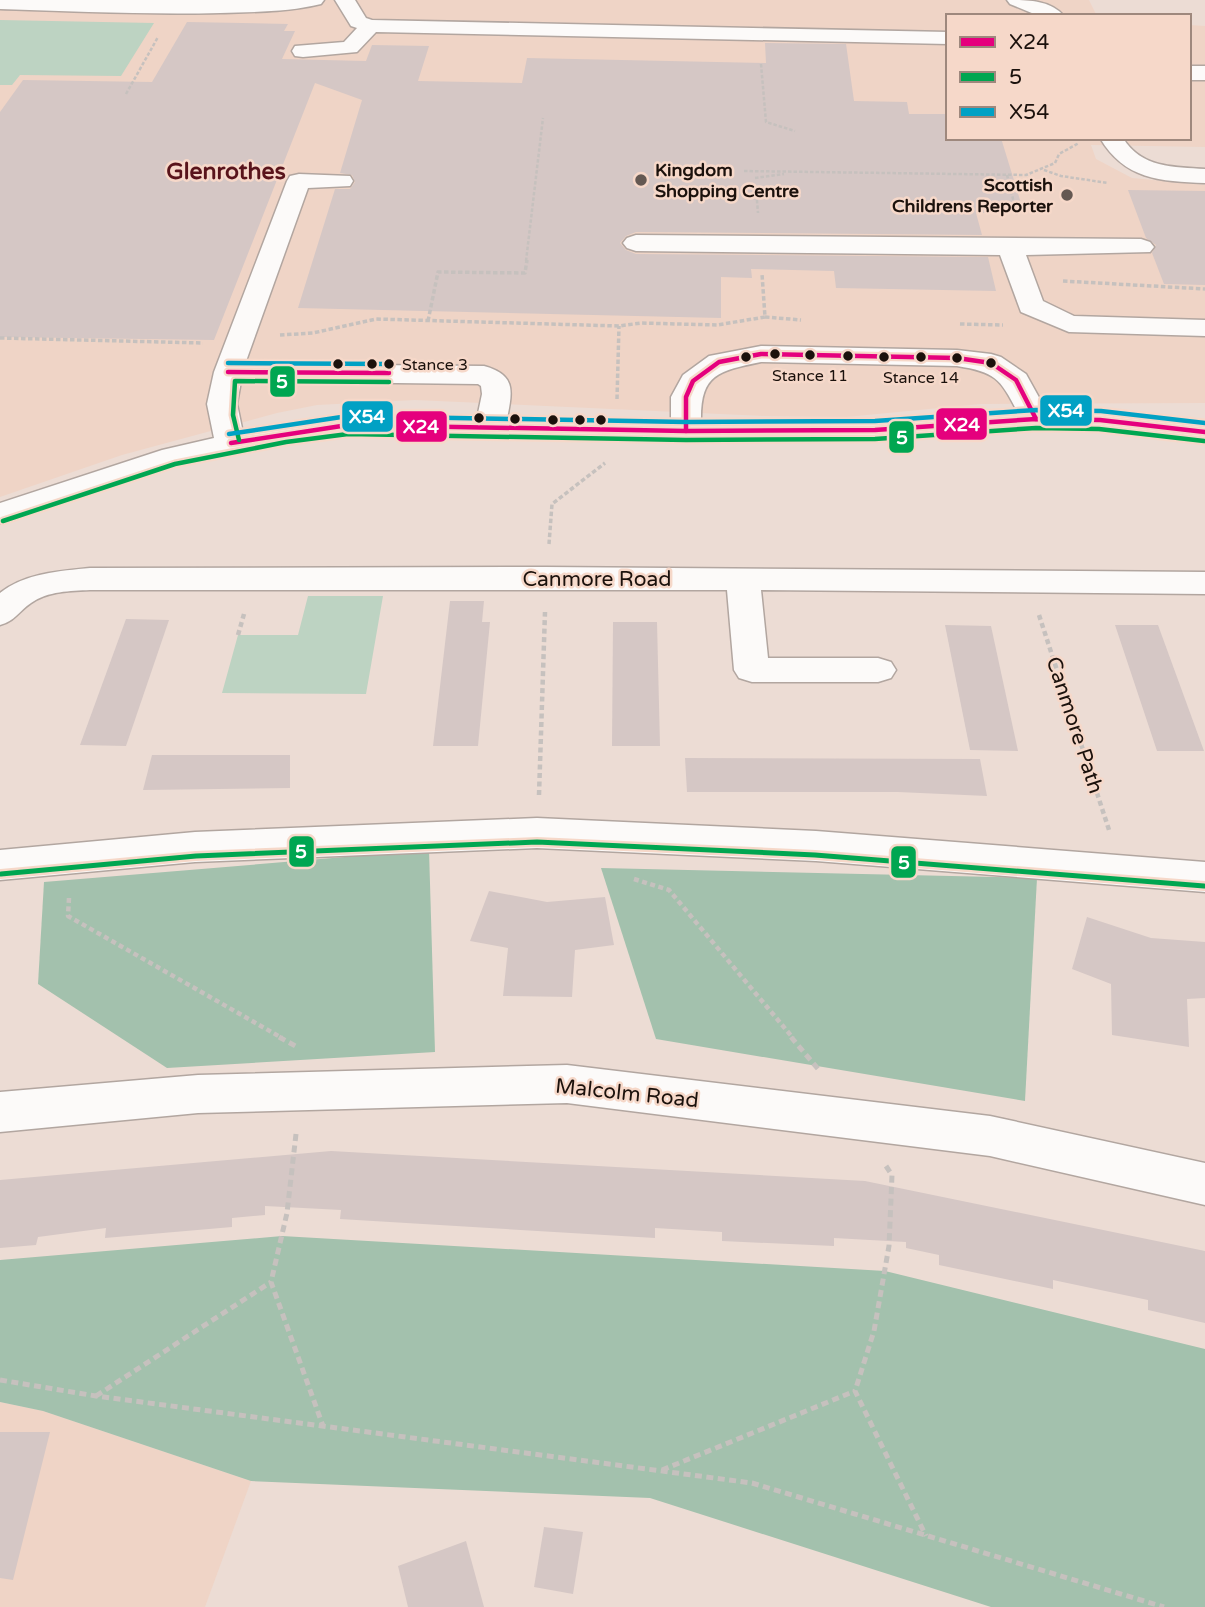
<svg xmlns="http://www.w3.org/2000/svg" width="1205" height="1607" font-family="'Varela Round',sans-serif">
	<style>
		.built { fill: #efd4c6 }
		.green { fill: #bdd3c2 }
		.forest { fill: #a3c1ad }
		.building { fill: #d5c7c5 }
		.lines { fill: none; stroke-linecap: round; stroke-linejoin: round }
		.minor-casing { stroke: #b2a6a0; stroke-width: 3 }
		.path-far3 { stroke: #c6c1be; stroke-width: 2.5; stroke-dasharray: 3.5 2; stroke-linecap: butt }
		.path-far2 { stroke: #c6c1be; stroke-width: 3.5; stroke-dasharray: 4.5 2.5; stroke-linecap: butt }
		.path-far1 { stroke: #c6c1be; stroke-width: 4.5; stroke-dasharray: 5 3.5; stroke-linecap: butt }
		.path { stroke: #c6c1be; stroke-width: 5; stroke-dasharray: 7 4.5; stroke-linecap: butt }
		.minor { fill: #fcfaf9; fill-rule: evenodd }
		.bus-1-casing { stroke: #f6d8c9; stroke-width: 9 }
		.bus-2-far1-casing { stroke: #f6d8c9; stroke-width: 9 }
		.bus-2-casing { stroke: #f6d8c9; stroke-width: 10 }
		.bus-3-casing { stroke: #f6d8c9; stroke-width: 9 }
		.bus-1 { stroke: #e5007d; stroke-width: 4.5 }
		.bus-2-far1 { stroke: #00a651; stroke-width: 4.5 }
		.bus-2 { stroke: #00a651; stroke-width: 5 }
		.bus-3 { stroke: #01a1c4; stroke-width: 4.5 }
		.poi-dot { fill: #645852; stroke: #f6d8c9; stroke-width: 2.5 }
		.bus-dot { fill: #1b110c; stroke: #f6d8c9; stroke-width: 2.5 }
		.labels { text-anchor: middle; stroke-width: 5; stroke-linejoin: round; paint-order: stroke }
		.far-bus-label { font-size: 16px; fill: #1b110c; stroke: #f6d8c9 }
		.far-poi-label { font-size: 18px; font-weight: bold; fill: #1b110c; stroke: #f6d8c9; text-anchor: start }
		.street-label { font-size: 21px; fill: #1b110c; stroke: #f6d8c9 }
		.far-district-label { font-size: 23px; font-weight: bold; fill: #59141b; stroke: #f6d8c9 }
		.line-badge { stroke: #f6d8c9; stroke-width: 2.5 }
		.badge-label { font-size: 19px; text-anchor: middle; font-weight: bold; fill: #fff }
	</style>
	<rect width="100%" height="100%" fill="#ecdcd4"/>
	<g class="built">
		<path d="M 0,0 L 1089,0 L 1097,16 L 948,16 L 948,138 L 1189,138 L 1189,25 L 1205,26 L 1205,147 L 1091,145 L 1096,159 L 1132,178 L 1205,185 L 1205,403 L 981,404 L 846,417 L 766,416 L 415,400 L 317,405 L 277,413 L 122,455 L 0,497 Z"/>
		<path d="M 0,1402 L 43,1411 L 251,1481 L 205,1607 L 0,1607 Z"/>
	</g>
	<g class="green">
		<path d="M 0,20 L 154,23 L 121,76 L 20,75 L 12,85 L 0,85 Z"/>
		<path d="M 308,596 L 383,596 L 366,694 L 222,693 L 238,635 L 298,635 Z"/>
	</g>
	<g class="forest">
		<path d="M 429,850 L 435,1052 L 167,1068 L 38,984 L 44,882 Z"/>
		<path d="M 601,868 L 1037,878 L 1025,1101 L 656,1039 Z"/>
		<path d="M 282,1236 L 885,1271 L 1205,1349 L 1205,1607 L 991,1607 L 650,1498 L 251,1481 L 43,1411 L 0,1402 L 0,1260 Z"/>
	</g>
	<g class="building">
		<path d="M 187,22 L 288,24 L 284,31 L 295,31 L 282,59 L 366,61 L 372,45 L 429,46 L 418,81 L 522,83 L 527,58 L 766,63 L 765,43 L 846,44 L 854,101 L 907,102 L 909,114 L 948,114 L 948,138 L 1001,138 L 1024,213 L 976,213 L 982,235 L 636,232 L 626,236 L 620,243 L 626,250 L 636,254 L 988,257 L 996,291 L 836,288 L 834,271 L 751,269 L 752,278 L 721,277 L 721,318 L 298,308 L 335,189 L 350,189 L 355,182 L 352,175 L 340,173 L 362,100 L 315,83 L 214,340 L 0,337 L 0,112 L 23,80 L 152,82 Z"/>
		<path d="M 1128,190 L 1205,191 L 1205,285 L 1164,284 L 1152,253 L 1156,245 L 1146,238 Z"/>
		<path d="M 450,601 L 484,601 L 482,622 L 490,622 L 478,746 L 433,746 Z"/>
		<path d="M 126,619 L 169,620 L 126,746 L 80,745 Z"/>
		<path d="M 613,622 L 657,622 L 660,746 L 612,746 Z"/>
		<path d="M 945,625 L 991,626 L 1018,751 L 970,750 Z"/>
		<path d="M 1115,625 L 1158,625 L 1204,751 L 1157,751 Z"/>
		<path d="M 152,755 L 290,755 L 290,788 L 143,790 Z"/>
		<path d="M 685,758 L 980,759 L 987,796 L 898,792 L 687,792 Z"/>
		<path d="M 489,891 L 547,902 L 605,897 L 614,945 L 575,950 L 572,997 L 503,996 L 508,948 L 470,941 Z"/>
		<path d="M 1087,917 L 1151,938 L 1205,942 L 1205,998 L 1187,999 L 1189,1047 L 1112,1035 L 1111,984 L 1072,969 Z"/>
		<path d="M 331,1151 L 865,1181 L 1205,1251 L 1205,1323 L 1148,1310 L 1148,1300 L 1053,1280 L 1053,1289 L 939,1265 L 939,1255 L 906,1248 L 906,1242 L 834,1238 L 834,1246 L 722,1241 L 722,1232 L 655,1228 L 655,1238 L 340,1219 L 341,1210 L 265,1206 L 265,1215 L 232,1218 L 232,1227 L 105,1238 L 106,1228 L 38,1237 L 36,1245 L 0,1248 L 0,1180 Z"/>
		<path d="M 0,1432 L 50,1432 L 13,1580 L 0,1578 Z"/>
		<path d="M 544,1527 L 583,1532 L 573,1594 L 534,1587 Z"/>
		<path d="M 466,1541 L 484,1607 L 408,1607 L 398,1566 Z"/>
	</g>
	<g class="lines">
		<defs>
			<g id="minor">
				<path d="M 0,0 L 324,0 L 321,4 C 289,12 253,12 220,13 C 146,15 73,11 0,9 Z"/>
				<path d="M 335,0 L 355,0 L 366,18 L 372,20 L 948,32 L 948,44 L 376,32 L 357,52 L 303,57 L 295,56 L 292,51 L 295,46 L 344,42 L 357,28 L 351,26 Z"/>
				<path d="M 1007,0 C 1028,0 1050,0 1064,16 L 1039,16 L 1010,4 Z"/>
				<rect x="1189" y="66" width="16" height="14"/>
				<path d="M 1100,138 L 1123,138 C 1141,168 1174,167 1205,169 L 1205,183 C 1160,181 1125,180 1100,138 Z"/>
				<path d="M 299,174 L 350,176 L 353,181 L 350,186 L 308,188 L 245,364 L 484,366 C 517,375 512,392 507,419 L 671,422 L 671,397 L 683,375 L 709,356 L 761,346 L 957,350 L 991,354 L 1001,357 L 1026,374 L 1046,410 L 1100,411 L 1205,423 L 1205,441 L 1100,429 L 1036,428 L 875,439 L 686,440 L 348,434 L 285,442 L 180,464 L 0,523 L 0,503 L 162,450 L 214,438 L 207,404 L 214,372 L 287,181 L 290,176 ZM 761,362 L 957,366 C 995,372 1000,378 1017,411 L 875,421 L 701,422 C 700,374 718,371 761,362 ZM 241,381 L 478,384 L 481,386 L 482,394 L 477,418 L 348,416 L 243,433 L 237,404 Z"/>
				<path d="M 636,235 L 1141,239 L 1150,242 L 1154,247 L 1150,252 L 1026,255 L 1043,301 L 1074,316 L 1205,320 L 1205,336 L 1069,332 L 1021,312 L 1000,255 L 636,251 L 627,248 L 623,243 L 627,238 Z"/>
				<path d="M 546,567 L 1205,572 L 1205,594 L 761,590 L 768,658 L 878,658 L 891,662 L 896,670 L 891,678 L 878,682 L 752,682 L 739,678 L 734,670 L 727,590 L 90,590 C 70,591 48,591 31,603 C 19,611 15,621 0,625 L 0,593 C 25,573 60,571 90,568 Z"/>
				<path d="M 537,818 L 816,831 L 1205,862 L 1205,892 L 816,861 L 537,848 L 195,862 L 0,880 L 0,850 L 195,832 Z"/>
				<path d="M 567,1065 L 990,1116 L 1205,1163 L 1205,1205 L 990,1156 L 567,1103 L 198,1113 L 0,1132 L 0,1092 L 198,1075 Z"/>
			</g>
		</defs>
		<use href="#minor" class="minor-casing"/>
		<g class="path-far3">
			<path d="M 761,64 L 766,122 L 795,131"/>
			<path d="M 126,94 L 158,37"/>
			<path d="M 1044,170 L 1061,176 L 1108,183"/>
			<path d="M 744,171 L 1026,175 L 1055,163 L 1059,154 L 1079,143"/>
			<path d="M 1007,175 L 1017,215"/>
			<path d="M 755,178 L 784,174"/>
			<path d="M 756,189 L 758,213"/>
			<path d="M 526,261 L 543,118"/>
		</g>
		<g class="path-far2">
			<path d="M 1063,281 L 1205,289"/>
			<path d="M 765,317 L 801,320"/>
			<path d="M 428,321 L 438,272 L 525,273 L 527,260"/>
			<path d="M 960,324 L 1003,325"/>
			<path d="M 280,335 L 313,333 L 376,319 L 619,326 L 641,323 L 717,325 L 765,317 L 762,274"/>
			<path d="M 0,338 L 203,343"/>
			<path d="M 617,399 L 619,326"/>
			<path d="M 549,544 L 552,504 L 605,463"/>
		</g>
		<g class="path-far1">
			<path d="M 1039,615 L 1110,833"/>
			<path d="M 238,635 L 244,614"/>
			<path d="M 539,795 L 545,612"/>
			<path d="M 634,879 L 669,890 L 793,1038"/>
			<path d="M 69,898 L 68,916 L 282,1038"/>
		</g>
		<g class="path">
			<path d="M 279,1037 L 299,1048"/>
			<path d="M 791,1037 L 819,1070"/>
			<path d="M 296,1134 L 287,1213 L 271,1282 L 323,1426"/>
			<path d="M 886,1166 L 892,1175 L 889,1246 L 874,1331 L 855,1391 L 926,1536"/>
			<path d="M 0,1380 L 96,1396 L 752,1483 L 1164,1607"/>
			<path d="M 96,1396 L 271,1282"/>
			<path d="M 662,1470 L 855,1391"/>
		</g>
		<use href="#minor" class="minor"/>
		<defs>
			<g id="bus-1">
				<path d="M 228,372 L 389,373"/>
				<path d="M 686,431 L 686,397 L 693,381 L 719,362 L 761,354 L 957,358 L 991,363 L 1016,380 L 1036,419"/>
				<path d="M 231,443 L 348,425 L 686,431 L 875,430 L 1036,419 L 1100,420 L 1205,432"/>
			</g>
			<g id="bus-2-far1">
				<path d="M 239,440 L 233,415 L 235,381 L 389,382"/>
				<path d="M 3,521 L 175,464 L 286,442 L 348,434 L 686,440 L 875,439 L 1036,428 L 1099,429 L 1204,441"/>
			</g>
			<path id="bus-2" d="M 1,874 L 196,856 L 537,842 L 815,855 L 1204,886"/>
			<g id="bus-3">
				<path d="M 228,363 L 389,364"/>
				<path d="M 229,434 L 348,416 L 686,422 L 875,421 L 1036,410 L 1101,411 L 1205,423"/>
			</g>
		</defs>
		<use href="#bus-1" class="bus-1-casing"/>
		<use href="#bus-2-far1" class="bus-2-far1-casing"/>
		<use href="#bus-2" class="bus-2-casing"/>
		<use href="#bus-3" class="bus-3-casing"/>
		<use href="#bus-1" class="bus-1"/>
		<use href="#bus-2-far1" class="bus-2-far1"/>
		<use href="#bus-2" class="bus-2"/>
		<use href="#bus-3" class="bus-3"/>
	</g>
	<g class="poi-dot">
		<circle cx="641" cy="180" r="7"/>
		<circle cx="1067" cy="195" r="7"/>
	</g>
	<g class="bus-dot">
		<circle cx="775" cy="354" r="6"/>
		<circle cx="810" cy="355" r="6"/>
		<circle cx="848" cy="356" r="6"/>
		<circle cx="746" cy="357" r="6"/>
		<circle cx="884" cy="357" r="6"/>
		<circle cx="921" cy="357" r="6"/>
		<circle cx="957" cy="358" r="6"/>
		<circle cx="991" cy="363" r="6"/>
		<circle cx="338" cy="364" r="6"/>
		<circle cx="372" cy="364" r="6"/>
		<circle cx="389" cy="364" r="6"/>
		<circle cx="479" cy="418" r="6"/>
		<circle cx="515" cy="419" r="6"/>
		<circle cx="553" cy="420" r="6"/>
		<circle cx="580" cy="420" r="6"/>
		<circle cx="601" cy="420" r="6"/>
	</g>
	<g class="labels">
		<g class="far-bus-label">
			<text x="402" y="370" text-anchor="start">Stance 3</text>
			<text x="810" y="381">Stance 11</text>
			<text x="921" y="383">Stance 14</text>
		</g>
		<g class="far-poi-label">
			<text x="655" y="176">Kingdom<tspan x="655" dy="21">Shopping Centre</tspan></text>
			<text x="1053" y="191" text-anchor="end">Scottish<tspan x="1053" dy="21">Childrens Reporter</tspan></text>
		</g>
		<g class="street-label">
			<text x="597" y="586">Canmore Road</text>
			<text transform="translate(1075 725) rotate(72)" y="7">Canmore Path</text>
			<text transform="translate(627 1093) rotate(6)" y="7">Malcolm Road</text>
		</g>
		<g class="far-district-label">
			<text x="226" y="179">Glenrothes</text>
		</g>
	</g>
	<g class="line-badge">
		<rect x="269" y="365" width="27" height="33" rx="7" fill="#00a651"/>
		<rect x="1039" y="394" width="54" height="33" rx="7" fill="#01a1c4"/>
		<rect x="341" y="400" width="53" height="33" rx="7" fill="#01a1c4"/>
		<rect x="935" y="407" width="53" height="34" rx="7" fill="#e5007d"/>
		<rect x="395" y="410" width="53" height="33" rx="7" fill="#e5007d"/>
		<rect x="888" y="420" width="27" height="34" rx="7" fill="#00a651"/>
		<rect x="288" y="835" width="27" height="33" rx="7" fill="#00a651"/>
		<rect x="890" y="845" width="27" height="34" rx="7" fill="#00a651"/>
	</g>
	<g class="badge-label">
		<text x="282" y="388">5</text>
		<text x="1066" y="417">X54</text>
		<text x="367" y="423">X54</text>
		<text x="962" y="431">X24</text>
		<text x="421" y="433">X24</text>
		<text x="902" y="444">5</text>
		<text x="301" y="858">5</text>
		<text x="904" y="869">5</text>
	</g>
	<rect x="946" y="14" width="245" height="126" fill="#f6d8c9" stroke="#9e887d" stroke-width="2"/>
	<rect x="960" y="37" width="35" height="10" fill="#e5007d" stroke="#9e887d" stroke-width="2"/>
	<text x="1009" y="49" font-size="21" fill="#1b110c">X24</text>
	<rect x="960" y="72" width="35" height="10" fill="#00a651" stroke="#9e887d" stroke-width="2"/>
	<text x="1009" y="84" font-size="21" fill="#1b110c">5</text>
	<rect x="960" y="107" width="35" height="10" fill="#01a1c4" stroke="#9e887d" stroke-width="2"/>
	<text x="1009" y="119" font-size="21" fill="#1b110c">X54</text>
</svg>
